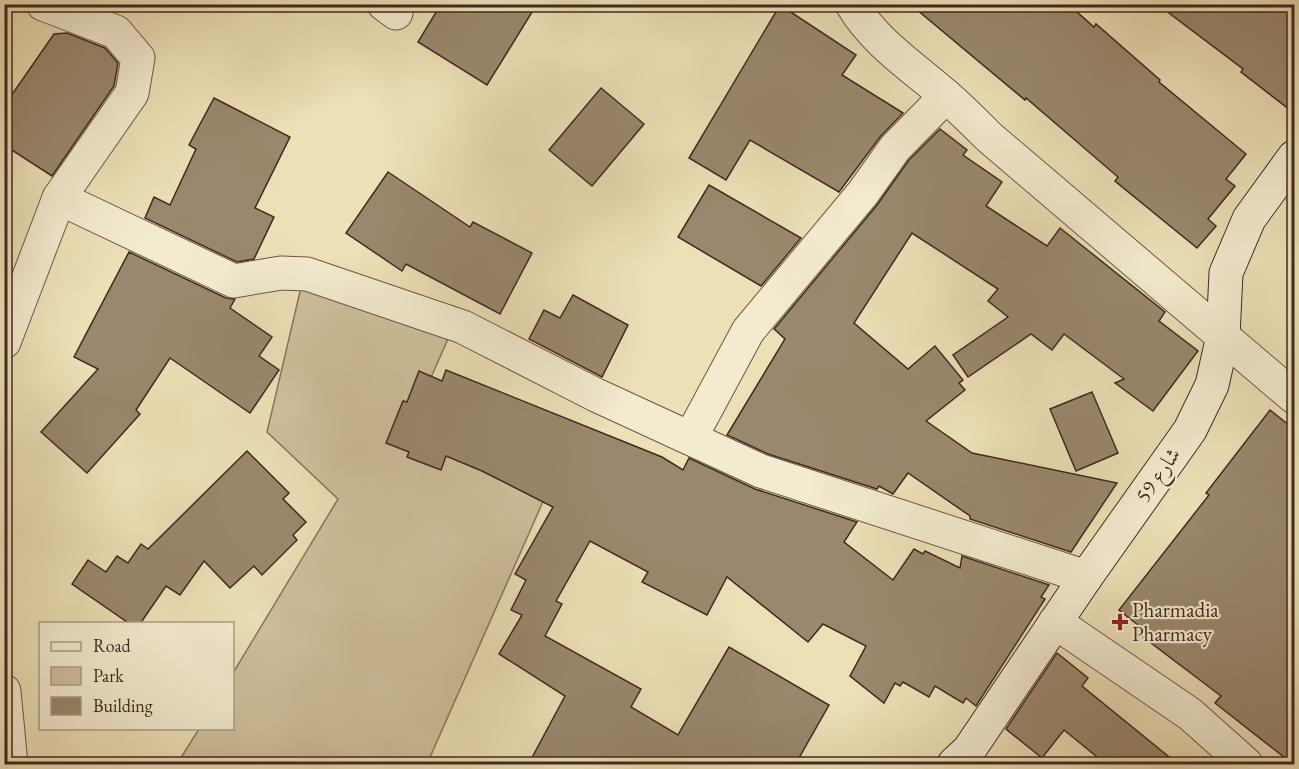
<svg xmlns="http://www.w3.org/2000/svg" width="1299" height="769" font-family="'EB Garamond',Amiri,serif">
	<style>
		.green { fill: #d0c19d; stroke: #88755e; stroke-width: 1.5 }
		.building { fill: #9a886e; stroke: #41291f; stroke-width: 1.5 }
		.lines { fill: none; stroke-linecap: round; stroke-linejoin: round }
		.street-casing { stroke: #6c5745; stroke-width: 35 }
		.secondary-casing { stroke: #41291f; stroke-width: 35 }
		.street { stroke: #f3ebd0; stroke-width: 33 }
		.secondary { stroke: #f3ebd0; stroke-width: 33 }
		.poi-dot { fill: #8f2418; stroke: #f3ebd0; stroke-width: 2 }
		.labels { text-anchor: middle; stroke-width: 4.5; stroke-linejoin: round; paint-order: stroke }
		.street-label { font-size: 21px; fill: #41291f; stroke: #f3ebd0 }
		.poi-label { font-size: 21px; fill: #41291f; stroke: #f3ebd0; text-anchor: start }
	</style>
	<rect width="100%" height="100%" fill="#ede0b7"/>
	<filter id="stains"><feTurbulence type="fractalNoise" baseFrequency=".00333" numOctaves="4"/><feColorMatrix values="0 0 0 0 .2 0 0 0 0 .09 0 0 0 0 .02 0 0 0 .5 -.17"/></filter>
	<radialGradient id="worn" r=".72"><stop offset=".6" stop-color="#630" stop-opacity="0"/><stop offset="1" stop-color="#630" stop-opacity=".3"/></radialGradient>
	<path class="green" d="M 303,279 L 456,321 L 409,427 L 549,488 L 427,764 L 177,764 L 199,729 L 232,728 L 233,673 L 338,499 L 267,432 Z"/>
	<g class="building">
		<path d="M 441,4 L 537,4 L 487,85 L 418,42 Z"/>
		<path d="M 910,4 L 1068,4 L 1094,27 L 1096,24 L 1160,80 L 1159,82 L 1246,154 L 1226,179 L 1235,186 L 1208,219 L 1216,226 L 1197,248 L 1115,181 L 1118,177 L 1026,98 L 1025,100 Z"/>
		<path d="M 1157,4 L 1294,4 L 1294,113 L 1241,72 L 1243,69 Z"/>
		<path d="M 780,5 L 856,55 L 842,75 L 903,113 L 880,137 L 839,192 L 750,140 L 726,180 L 689,158 Z"/>
		<path d="M 67,33 L 105,48 L 118,63 L 114,86 L 52,176 L 4,145 L 4,106 L 54,34 Z"/>
		<path d="M 601,88 L 644,124 L 592,186 L 549,150 Z"/>
		<path d="M 214,98 L 290,137 L 255,208 L 274,217 L 254,259 L 237,262 L 145,218 L 154,197 L 170,205 L 196,149 L 189,145 Z"/>
		<path d="M 940,129 L 967,150 L 963,155 L 1002,182 L 986,206 L 1047,246 L 1060,228 L 1165,312 L 1159,321 L 1198,351 L 1153,411 L 1115,383 L 1124,379 L 1064,334 L 1052,350 L 1031,334 L 968,377 L 953,355 L 1008,317 L 988,301 L 998,289 L 912,233 L 854,323 L 908,369 L 935,346 L 963,380 L 959,383 L 965,390 L 926,421 L 972,453 L 1117,483 L 1071,552 L 970,519 L 970,516 L 908,473 L 893,494 L 879,486 L 877,489 L 768,454 L 727,435 L 785,339 L 774,329 L 877,205 L 909,160 Z"/>
		<path d="M 388,172 L 470,227 L 473,222 L 532,253 L 500,314 L 406,264 L 402,271 L 346,233 Z"/>
		<path d="M 709,185 L 801,238 L 761,286 L 678,237 Z"/>
		<path d="M 129,252 L 226,298 L 235,299 L 230,308 L 272,337 L 259,356 L 279,370 L 250,413 L 170,358 L 136,410 L 140,414 L 87,473 L 41,432 L 98,369 L 74,357 Z"/>
		<path d="M 573,295 L 628,325 L 602,377 L 529,339 L 544,310 L 560,318 Z"/>
		<path d="M 446,370 L 662,457 L 683,470 L 689,458 L 755,489 L 857,522 L 844,542 L 893,580 L 914,549 L 923,554 L 925,551 L 960,568 L 962,556 L 1049,585 L 1041,597 L 1045,599 L 976,706 L 966,698 L 963,703 L 935,686 L 929,697 L 903,682 L 900,686 L 895,683 L 884,703 L 850,676 L 866,646 L 823,624 L 808,642 L 727,577 L 707,615 L 642,582 L 648,572 L 590,541 L 556,601 L 562,604 L 545,636 L 641,689 L 631,707 L 678,735 L 729,647 L 829,705 L 795,765 L 528,765 L 565,696 L 499,654 L 522,615 L 511,610 L 526,580 L 515,574 L 553,507 L 482,471 L 446,456 L 441,470 L 407,457 L 409,452 L 386,443 L 403,401 L 407,402 L 419,371 L 442,381 Z"/>
		<path d="M 1092,392 L 1118,453 L 1076,471 L 1050,409 Z"/>
		<path d="M 1270,410 L 1294,429 L 1294,765 L 1215,703 L 1221,696 L 1134,630 L 1138,625 L 1119,610 L 1209,495 L 1206,493 Z"/>
		<path d="M 247,451 L 289,493 L 283,499 L 306,522 L 293,535 L 297,540 L 262,575 L 254,566 L 230,588 L 204,561 L 180,595 L 166,586 L 140,624 L 130,624 L 72,584 L 88,560 L 106,572 L 117,556 L 128,563 L 141,544 L 148,549 Z"/>
		<path d="M 1057,653 L 1088,678 L 1082,686 L 1179,765 L 1107,765 L 1064,730 L 1042,758 L 1006,729 Z"/>
	</g>
	<g class="lines">
		<defs>
			<g id="street">
				<path d="M 384,4 L 396,13"/>
				<path d="M 852,4 C 874,42 913,67 945,95 C 960,108 975,123 989,137 L 1294,397"/>
				<path d="M 59,198 L 234,281 L 281,273 L 307,274 L 463,327 L 596,395 L 761,471 L 1086,577"/>
				<path d="M 4,342 L 59,198 L 132,93 L 138,58 L 116,32 L 43,4"/>
				<path d="M 691,437 L 748,331 L 863,193 L 895,148 L 946,96"/>
				<path d="M 1055,622 L 1190,714 L 1246,764"/>
				<path d="M 4,691 L 11,764"/>
			</g>
			<path id="secondary" d="M 954,764 L 969,750 L 1086,577 L 1190,430 L 1212,385 L 1223,336 L 1226,273 L 1249,219 L 1294,157"/>
		</defs>
		<use href="#street" class="street-casing"/>
		<use href="#secondary" class="secondary-casing"/>
		<use href="#street" class="street"/>
		<use href="#secondary" class="secondary"/>
	</g>
	<path class="poi-dot" d="M1117 613h6v6h6v6h-6v6h-6v-6h-6v-6h6z"/>
	<g class="labels">
		<g class="street-label">
			<text transform="translate(1158 475) rotate(-55)" y="7">شارع 59</text>
		</g>
		<g class="poi-label">
			<text x="1132" y="617">Pharmadia<tspan x="1132" dy="24">Pharmacy</tspan></text>
		</g>
	</g>
	<rect width="1299" height="769" fill="none" stroke="#ede0b7" stroke-width="24"/>
	<rect x="6" y="6" width="1287" height="757" fill="none" stroke="#41291f" stroke-width="3"/>
	<rect x="12" y="12" width="1275" height="745" fill="none" stroke="#41291f" stroke-width="1.5"/>
	<rect x="39" y="622" width="195" height="108" fill="#f3ebd0" stroke="#ac9d89" stroke-width="1.5"/>
	<rect x="51" y="642" width="30" height="9" fill="#f3ebd0" stroke="#ac9d89" stroke-width="1.5"/>
	<text x="93" y="652" font-size="18" fill="#41291f">Road</text>
	<rect x="51" y="667" width="30" height="18" fill="#d0c19d" stroke="#ac9d89" stroke-width="1.5"/>
	<text x="93" y="682" font-size="18" fill="#41291f">Park</text>
	<rect x="51" y="697" width="30" height="18" fill="#9a886e" stroke="#ac9d89" stroke-width="1.5"/>
	<text x="93" y="712" font-size="18" fill="#41291f">Building</text>
	<rect width="100%" height="100%" filter="url(#stains)"/>
	<rect width="100%" height="100%" fill="url(#worn)"/>
</svg>
